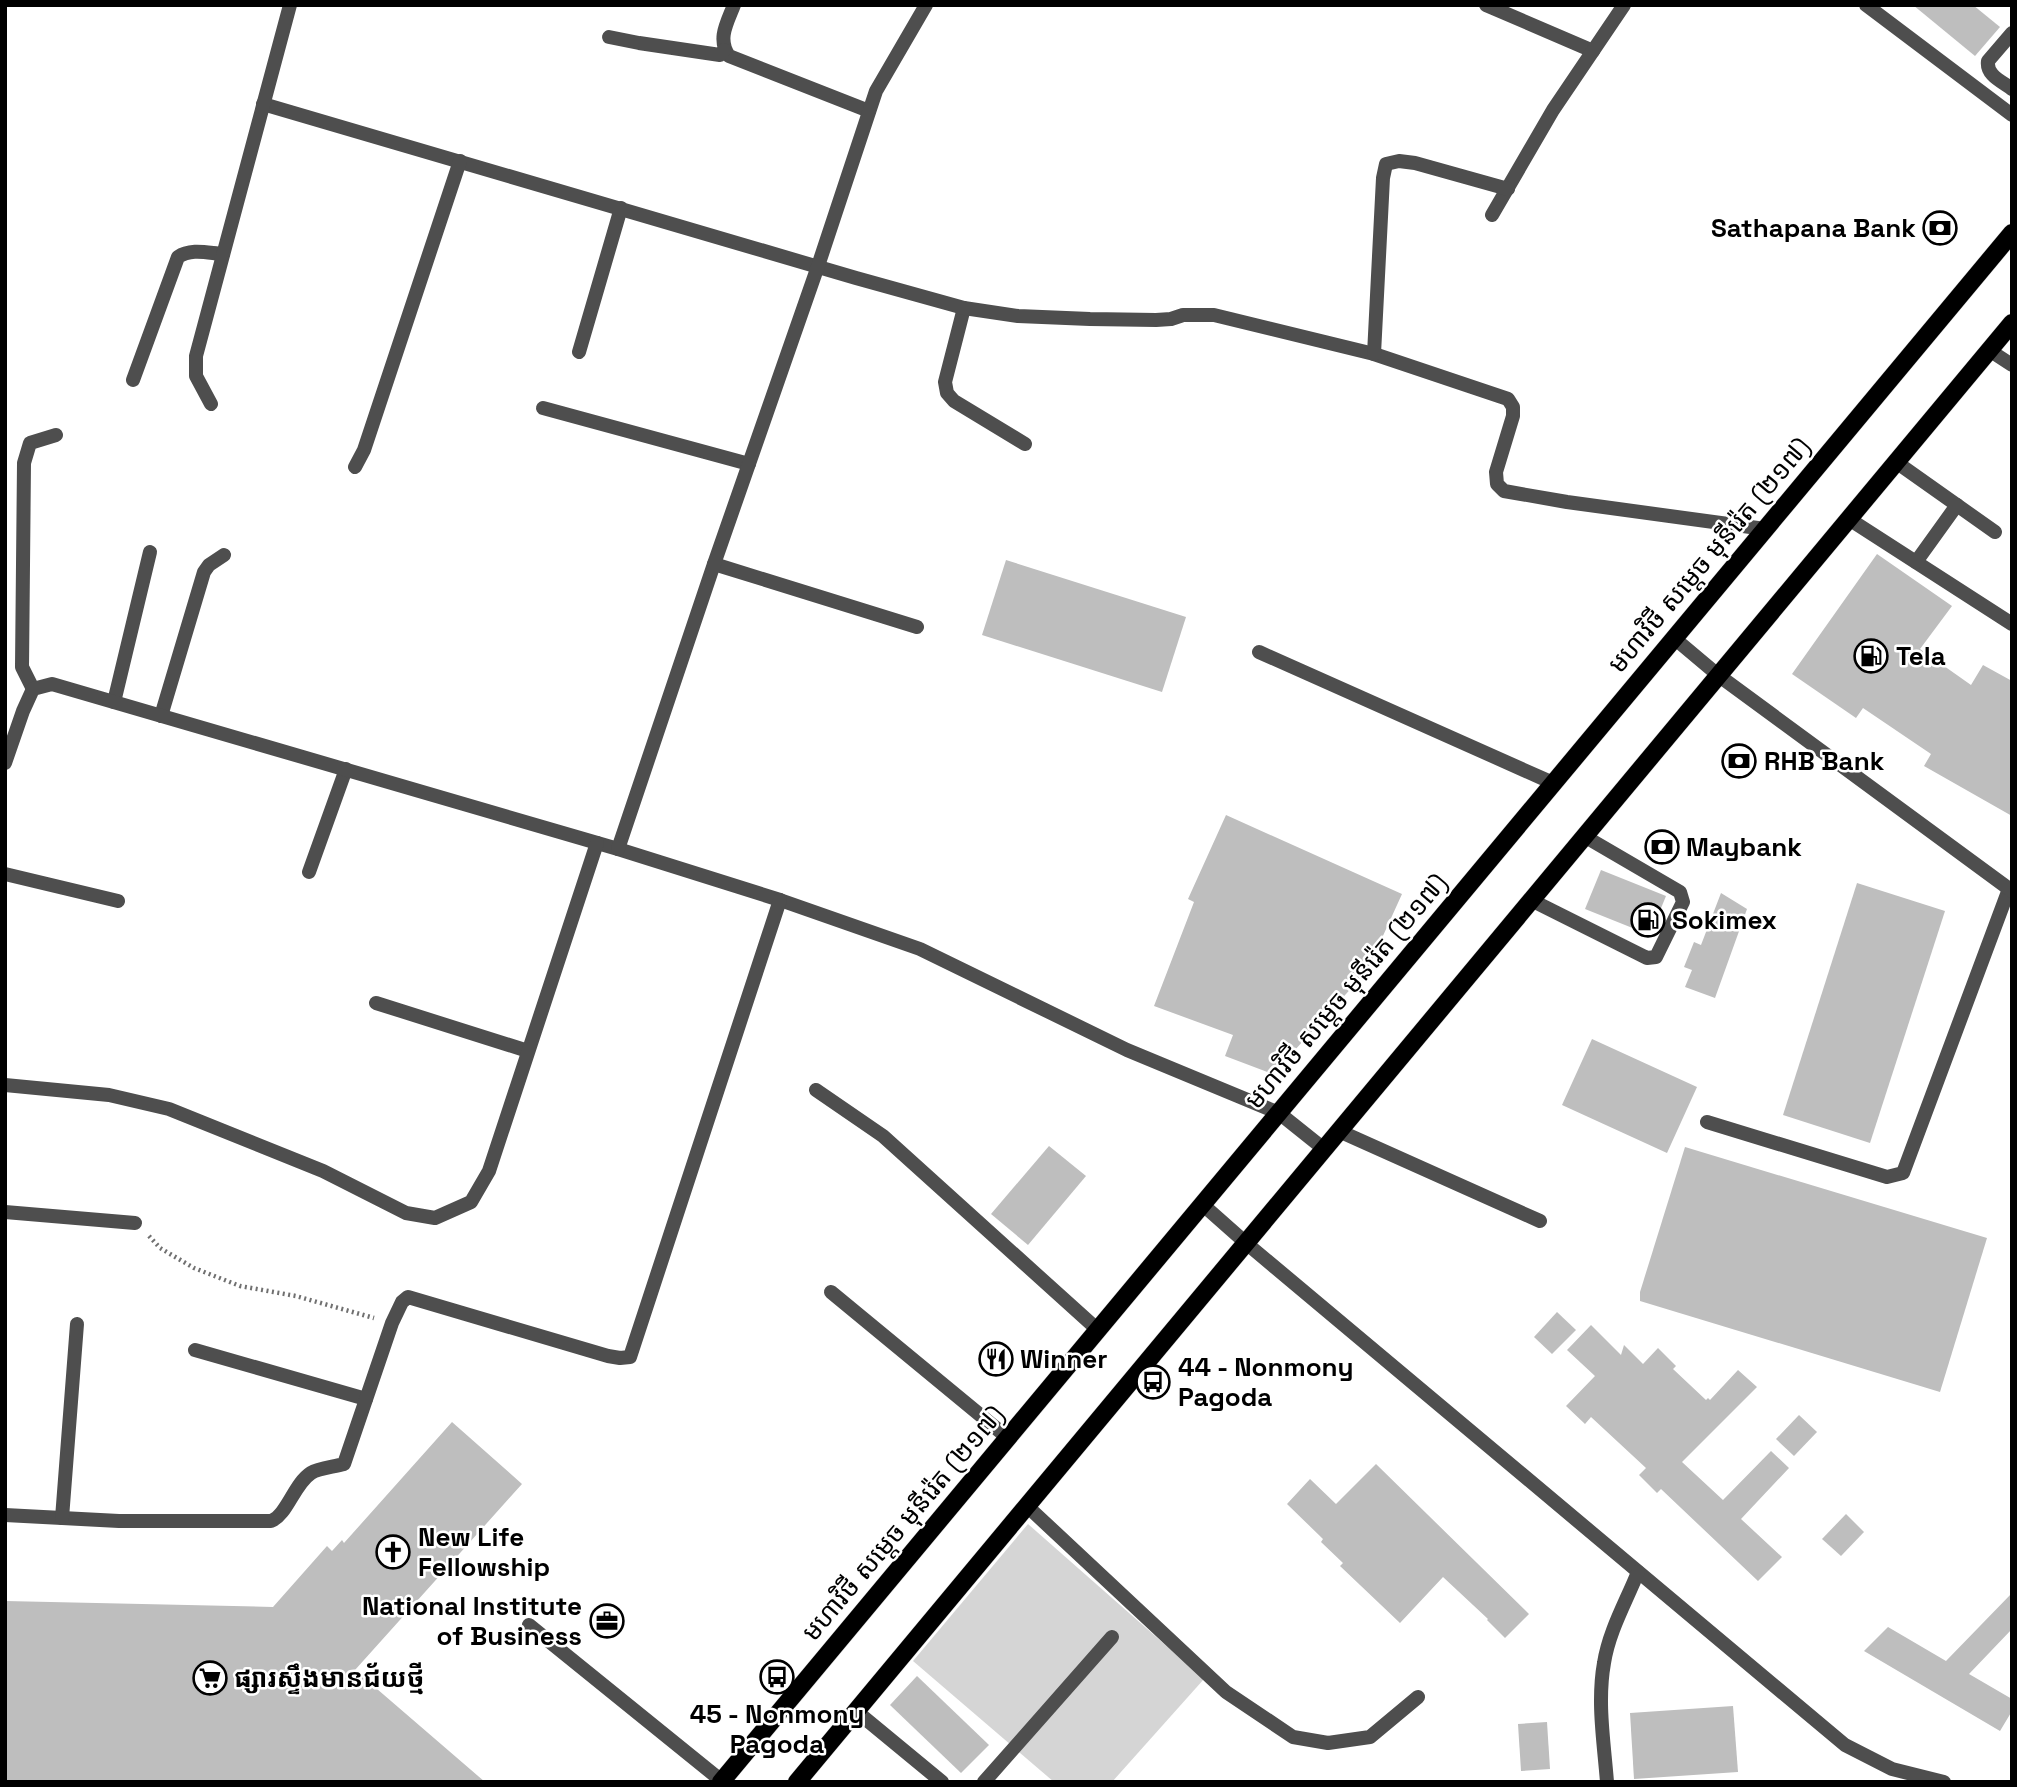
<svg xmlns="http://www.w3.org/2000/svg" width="2017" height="1787" font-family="'Space Grotesk','Noto Sans Khmer',sans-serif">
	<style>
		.green { fill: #d5d5d5 }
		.building { fill: #bebebe }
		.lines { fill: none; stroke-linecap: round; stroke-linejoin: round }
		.primary-casing { stroke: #dbdbdb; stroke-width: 19 }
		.path { stroke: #707070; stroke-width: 4.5; stroke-dasharray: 2 3.5; stroke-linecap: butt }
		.service { stroke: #4e4e4e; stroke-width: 14 }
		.minor { stroke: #4e4e4e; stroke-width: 14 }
		.tertiary { stroke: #4e4e4e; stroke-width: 14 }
		.primary { stroke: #000; stroke-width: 18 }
		.labels { text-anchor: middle; stroke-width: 5; stroke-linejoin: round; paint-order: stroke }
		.poi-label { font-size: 26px; font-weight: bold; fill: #000; stroke: #fff; text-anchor: start }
		.street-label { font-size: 26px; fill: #000; stroke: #fff }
	</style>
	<rect width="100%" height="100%" fill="#fff"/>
	<path class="green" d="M 1028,1524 L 1204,1679 L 1112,1782 L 1054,1782 L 913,1661 Z"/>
	<g class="building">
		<path d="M 1913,5 L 1973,5 L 2000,27 L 1975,56 Z"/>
		<path d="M 1877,554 L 1952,606 L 1920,649 L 1971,685 L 1983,665 L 2012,681 L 2012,816 L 1924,766 L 1931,754 L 1863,708 L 1856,718 L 1792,674 Z"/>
		<path d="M 1006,560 L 1186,617 L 1162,692 L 982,635 Z"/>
		<path d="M 1226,815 L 1402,894 L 1367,971 L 1273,1074 L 1225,1056 L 1233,1035 L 1154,1006 L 1194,902 L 1188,899 Z"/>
		<path d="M 1601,870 L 1666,896 L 1650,935 L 1585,909 Z"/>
		<path d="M 1857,883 L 1945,911 L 1870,1143 L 1783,1115 Z"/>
		<path d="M 1721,893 L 1747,909 L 1715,998 L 1685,987 L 1692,970 L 1684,967 L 1694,942 L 1701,945 Z"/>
		<path d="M 1592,1039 L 1697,1087 L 1667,1153 L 1562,1105 Z"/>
		<path d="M 1049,1146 L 1086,1176 L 1028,1245 L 991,1214 Z"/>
		<path d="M 1685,1147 L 1987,1238 L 1940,1392 L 1640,1301 L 1640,1292 Z"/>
		<path d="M 1557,1312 L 1576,1330 L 1552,1354 L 1534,1337 Z"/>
		<path d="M 1591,1325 L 1621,1355 L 1624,1345 L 1643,1364 L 1658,1348 L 1676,1366 L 1673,1369 L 1706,1400 L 1708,1398 L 1710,1400 L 1738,1370 L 1757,1387 L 1682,1462 L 1723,1500 L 1771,1451 L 1789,1468 L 1741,1519 L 1782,1557 L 1758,1581 L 1661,1489 L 1657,1493 L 1639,1475 L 1646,1468 L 1591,1417 L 1585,1424 L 1566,1406 L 1595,1376 L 1567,1350 Z"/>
		<path d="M 1799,1415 L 1817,1432 L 1794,1456 L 1776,1439 Z"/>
		<path d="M 452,1422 L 522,1484 L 355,1670 L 485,1782 L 5,1782 L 5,1601 L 273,1607 L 327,1546 L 332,1551 L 342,1540 L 344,1543 Z"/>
		<path d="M 1376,1464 L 1529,1614 L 1505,1638 L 1487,1620 L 1488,1619 L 1443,1577 L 1400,1623 L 1340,1566 L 1343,1563 L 1321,1542 L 1323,1539 L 1287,1504 L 1310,1479 L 1336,1504 Z"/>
		<path d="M 1846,1514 L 1864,1532 L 1841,1556 L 1822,1539 Z"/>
		<path d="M 2012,1593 L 2012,1629 L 1969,1674 L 2012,1699 L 2012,1711 L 2000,1731 L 1864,1651 L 1888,1627 L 1946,1661 Z"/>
		<path d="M 917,1676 L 989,1745 L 961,1773 L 890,1705 Z"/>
		<path d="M 1733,1706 L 1738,1772 L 1634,1779 L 1630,1713 Z"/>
		<path d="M 1547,1722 L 1550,1769 L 1521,1771 L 1518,1724 Z"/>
	</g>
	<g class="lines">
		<defs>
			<g id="primary">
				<path d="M 721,1782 L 2012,233"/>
				<path d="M 797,1782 L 2012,323"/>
			</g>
		</defs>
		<use href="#primary" class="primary-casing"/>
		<path class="path" d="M 149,1236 L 160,1248 L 194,1268 L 240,1286 L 296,1296 L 374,1318"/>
		<g class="service">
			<path d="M 1486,5 L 1593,51"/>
			<path d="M 2012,33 L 1988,61 C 1986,75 2001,81 2012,89"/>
			<path d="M 964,308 L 945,382 L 947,393 L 954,401 L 1025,444"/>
			<path d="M 579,352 L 621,208"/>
			<path d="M 133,380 L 178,257 C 191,248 208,253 223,254"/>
			<path d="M 1896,462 L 1995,532"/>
			<path d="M 1849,519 L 2012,624"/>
			<path d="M 1916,562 L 1957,505"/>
			<path d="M 1259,652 L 1553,783"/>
			<path d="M 33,689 L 22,667 L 24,463 L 30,443 L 56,435"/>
			<path d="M 114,702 L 150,552"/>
			<path d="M 161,716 L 204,572 L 209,565 L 224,555"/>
			<path d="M 309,872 L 346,769"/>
			<path d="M 5,874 L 118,901"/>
			<path d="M 1531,900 L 1647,958 L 1656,957 L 1683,902 L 1680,892 L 1584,836"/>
			<path d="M 816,1090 L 883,1136 L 1098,1330"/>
			<path d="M 1707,1122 L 1887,1177 L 1903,1173 L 2009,889"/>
			<path d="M 1339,1131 L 1540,1221"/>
			<path d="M 1202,1204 L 1246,1243 L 1845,1745 L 1892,1769 L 1944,1782"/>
			<path d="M 1027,1506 L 1226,1692 L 1293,1737 L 1328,1743 L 1370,1737 L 1418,1697"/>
			<path d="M 529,1625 L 723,1782"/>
			<path d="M 1607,1782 C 1604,1743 1597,1702 1604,1663 C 1609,1631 1626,1602 1638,1572"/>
		</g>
		<g class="minor">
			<path d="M 734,5 C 727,23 717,39 729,56 L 869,111"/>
			<path d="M 1866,5 L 2012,115"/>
			<path d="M 609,37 L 639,43 L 720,55 L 724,50"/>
			<path d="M 263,104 L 856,278 L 964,308 L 1018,316 L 1090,319 L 1156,320 L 1171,319 L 1183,315 L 1214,315 L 1374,354 L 1508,399 L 1513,407 L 1513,416 L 1496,472 L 1497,484 L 1504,491 L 1567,502 L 1765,529"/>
			<path d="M 1492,215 L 1553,110 L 1624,5"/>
			<path d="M 1374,354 L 1383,178 L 1386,164 L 1399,161 L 1415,163 L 1508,189"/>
			<path d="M 211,404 L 196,376 L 196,356 L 290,5"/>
			<path d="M 543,408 L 749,464"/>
			<path d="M 355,467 L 364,450 L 460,161"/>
			<path d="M 714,564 L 917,627"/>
			<path d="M 1674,638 L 1718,675 L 2012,891"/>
			<path d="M 5,763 L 23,711 L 33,689 L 52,684 L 618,849 L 780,900 L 920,949 L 1127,1050 L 1279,1113 L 1324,1149"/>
			<path d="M 618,849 L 714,564 L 818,266 L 876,91 L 926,5"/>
			<path d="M 376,1003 L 528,1051"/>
			<path d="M 5,1085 L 109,1095 L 169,1109 L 323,1171 L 406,1213 L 435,1218 L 471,1202 L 489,1171 L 597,843"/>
			<path d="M 5,1212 L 135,1223"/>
			<path d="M 831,1292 L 1008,1438"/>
			<path d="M 195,1350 L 366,1399"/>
			<path d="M 5,1515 L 119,1521 L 271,1521 C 287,1515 294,1484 311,1473 C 319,1468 334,1467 344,1464 L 392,1323 L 402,1302 L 408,1297 L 608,1356 L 620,1358 L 630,1357 L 780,900"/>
			<path d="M 62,1518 L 77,1324"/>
			<path d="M 856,1711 L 942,1782"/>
			<path d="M 984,1782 L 1112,1637"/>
		</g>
		<path class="tertiary" d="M 1989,350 L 2012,365"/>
		<use href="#primary" class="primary"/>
	</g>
	<defs>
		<symbol id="bank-ring" viewBox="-11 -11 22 22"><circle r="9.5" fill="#fff" stroke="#000" stroke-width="1.5"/><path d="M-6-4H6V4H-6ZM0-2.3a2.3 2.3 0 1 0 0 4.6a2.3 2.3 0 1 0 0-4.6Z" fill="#000"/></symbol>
		<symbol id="fuel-ring" viewBox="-11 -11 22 22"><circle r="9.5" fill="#fff" stroke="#000" stroke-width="1.5"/><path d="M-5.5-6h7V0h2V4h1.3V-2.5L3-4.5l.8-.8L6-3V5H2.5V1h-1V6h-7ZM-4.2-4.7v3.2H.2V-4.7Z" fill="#000"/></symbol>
		<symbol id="restaurant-ring" viewBox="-11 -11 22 22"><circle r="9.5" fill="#fff" stroke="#000" stroke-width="1.5"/><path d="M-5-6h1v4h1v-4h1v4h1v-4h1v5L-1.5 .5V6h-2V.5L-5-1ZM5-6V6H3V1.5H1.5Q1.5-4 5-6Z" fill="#000"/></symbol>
		<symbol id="bus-ring" viewBox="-11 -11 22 22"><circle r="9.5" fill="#fff" stroke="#000" stroke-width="1.5"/><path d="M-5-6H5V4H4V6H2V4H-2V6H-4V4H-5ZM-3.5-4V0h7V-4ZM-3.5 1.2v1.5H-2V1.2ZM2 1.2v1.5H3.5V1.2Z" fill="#000"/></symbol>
		<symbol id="church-ring" viewBox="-11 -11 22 22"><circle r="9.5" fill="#fff" stroke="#000" stroke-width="1.5"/><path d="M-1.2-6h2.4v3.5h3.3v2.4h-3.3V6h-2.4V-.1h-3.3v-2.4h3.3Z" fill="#000"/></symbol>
		<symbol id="office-ring" viewBox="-11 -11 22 22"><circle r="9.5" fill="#fff" stroke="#000" stroke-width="1.5"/><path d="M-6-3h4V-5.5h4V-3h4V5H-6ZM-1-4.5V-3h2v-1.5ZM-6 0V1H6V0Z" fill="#000"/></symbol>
		<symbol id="supermarket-ring" viewBox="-11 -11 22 22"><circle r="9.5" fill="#fff" stroke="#000" stroke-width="1.5"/><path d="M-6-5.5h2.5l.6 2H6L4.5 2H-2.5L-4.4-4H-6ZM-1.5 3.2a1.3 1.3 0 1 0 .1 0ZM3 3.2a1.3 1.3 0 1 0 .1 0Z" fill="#000"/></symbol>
	</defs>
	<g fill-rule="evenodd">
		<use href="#bank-ring" x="1921" y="209" width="38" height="38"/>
		<use href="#fuel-ring" x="1852" y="637" width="38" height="38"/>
		<use href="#bank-ring" x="1720" y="742" width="38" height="38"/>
		<use href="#bank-ring" x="1643" y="828" width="38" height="38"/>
		<use href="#fuel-ring" x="1629" y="901" width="38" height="38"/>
		<use href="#restaurant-ring" x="977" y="1340" width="38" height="38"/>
		<use href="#bus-ring" x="1134" y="1363" width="38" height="38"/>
		<use href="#church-ring" x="374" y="1533" width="38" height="38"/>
		<use href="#office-ring" x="588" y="1602" width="38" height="38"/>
		<use href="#bus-ring" x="758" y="1658" width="38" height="38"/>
		<use href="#supermarket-ring" x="191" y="1659" width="38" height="38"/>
	</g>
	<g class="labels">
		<g class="poi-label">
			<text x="1916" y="237" text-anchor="end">Sathapana Bank</text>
			<text x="1896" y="665">Tela</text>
			<text x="1764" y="770">RHB Bank</text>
			<text x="1686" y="856">Maybank</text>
			<text x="1672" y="929">Sokimex</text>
			<text x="1020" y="1368">Winner</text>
			<text x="1178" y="1376">44 - Nonmony<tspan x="1178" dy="30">Pagoda</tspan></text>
			<text x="418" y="1546">New Life<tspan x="418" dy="30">Fellowship</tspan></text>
			<text x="582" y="1615" text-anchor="end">National Institute<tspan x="582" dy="30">of Business</tspan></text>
			<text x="234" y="1687">ផ្សារស្ទឹងមានជ័យថ្មី</text>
			<text x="777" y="1723" text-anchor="middle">45 - Nonmony<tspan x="777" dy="30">Pagoda</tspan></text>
		</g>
		<g class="street-label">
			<text transform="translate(1709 555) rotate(-50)" y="9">មហាវិថី សម្តេច មុនីរ៉េត (២១៧)</text>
			<text transform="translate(1346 991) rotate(-50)" y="9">មហាវិថី សម្តេច មុនីរ៉េត (២១៧)</text>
			<text transform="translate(903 1523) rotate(-50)" y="9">មហាវិថី សម្តេច មុនីរ៉េត (២១៧)</text>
		</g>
	</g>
	<rect width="2017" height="1787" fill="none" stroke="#000000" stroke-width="14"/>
</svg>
